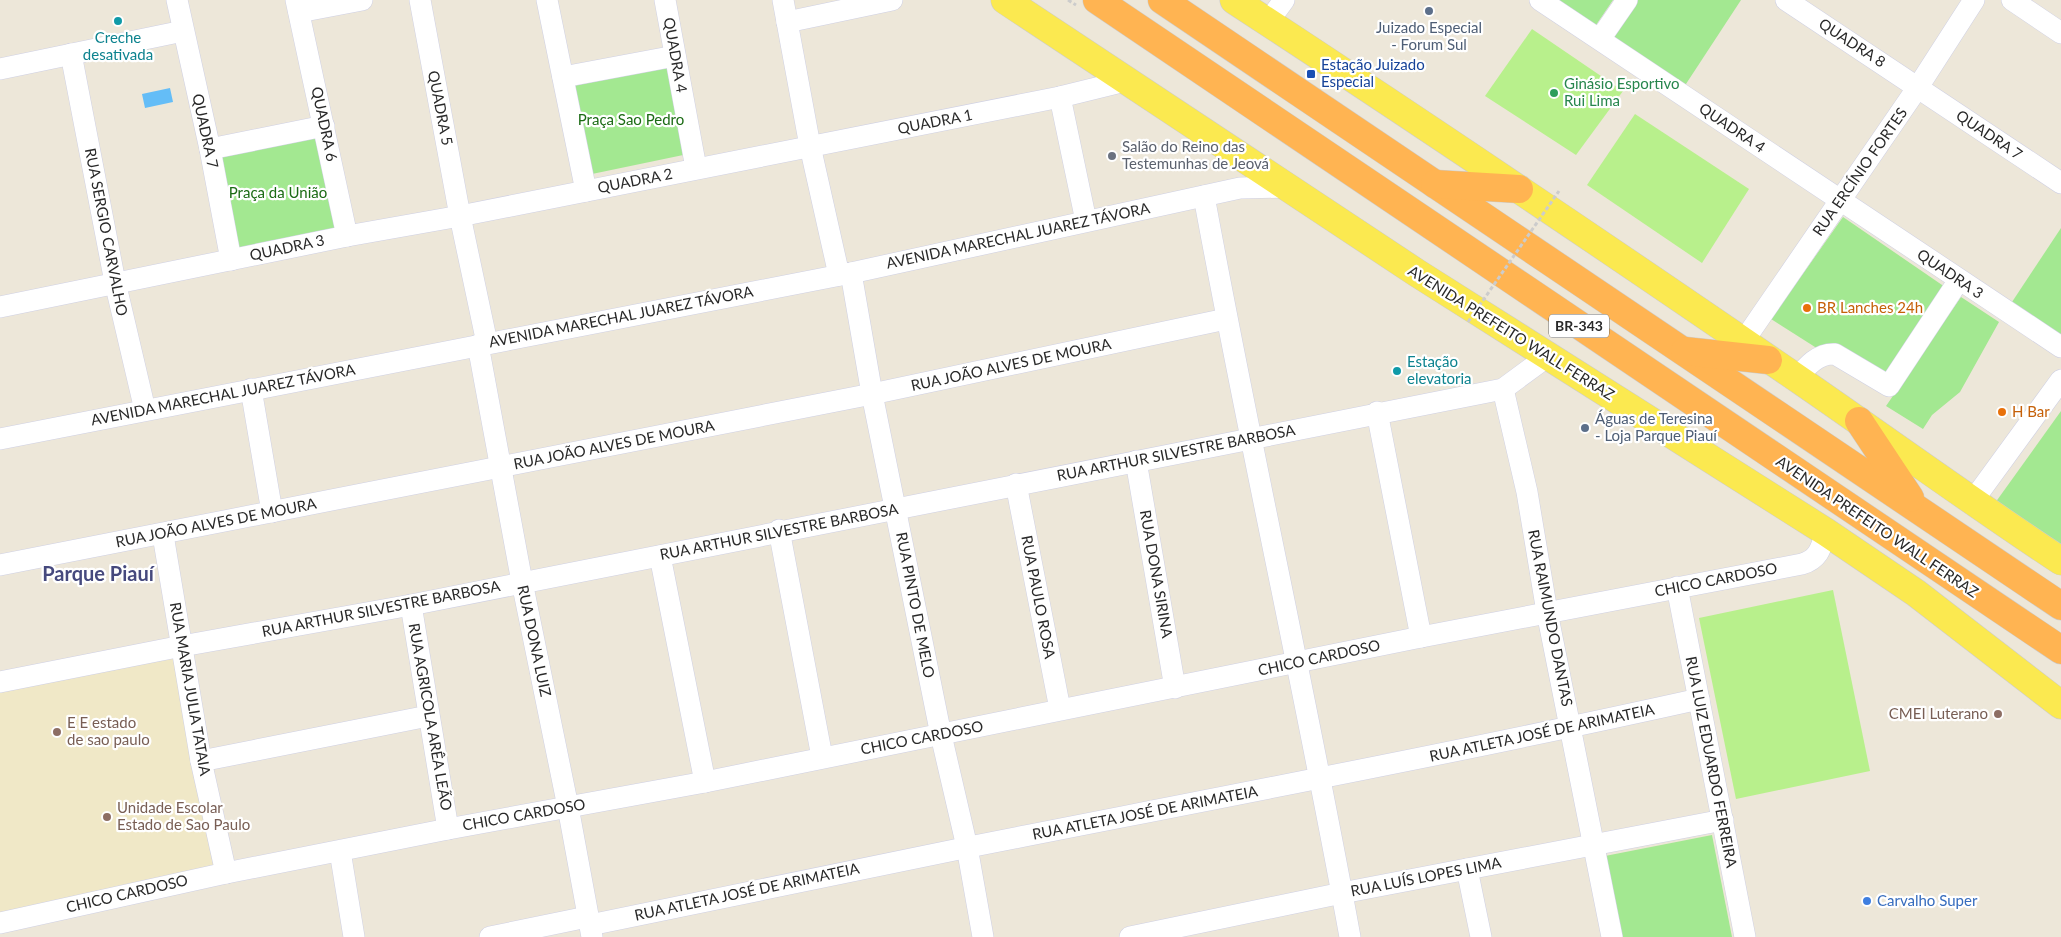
<svg xmlns="http://www.w3.org/2000/svg" width="2061" height="937" font-family="Lato,sans-serif">
	<style>
		.education { fill: #f0e8c7 }
		.green { fill: #a3e891 }
		.pitch { fill: #b8f08c }
		.water { fill: #64bdf7 }
		.lines { fill: none; stroke-linecap: round; stroke-linejoin: round }
		.minor-casing { stroke: #cfd0e3; stroke-width: 22 }
		.major-casing { stroke: #ccc; stroke-width: 29 }
		.highway-casing { stroke: #ccc; stroke-width: 29 }
		.path { stroke: #ccc; stroke-width: 3; stroke-dasharray: 4 2.5; stroke-linecap: butt }
		.minor { stroke: #fff; stroke-width: 21 }
		.major { stroke: #fbe950; stroke-width: 28 }
		.highway { stroke: #ffb452; stroke-width: 28 }
		.path-bridge { stroke: #ccc; stroke-width: 3; stroke-dasharray: 4 2.5; stroke-linecap: butt }
		.service-dot { fill: #5c6f8a; stroke: #fff; stroke-width: 2 }
		.culture-dot { fill: #0f9aa8; stroke: #fff; stroke-width: 2 }
		.transit-dot { fill: #1a4fb4; stroke: #fff; stroke-width: 2 }
		.leisure-dot { fill: #2e9e5b; stroke: #fff; stroke-width: 2 }
		.worship-dot { fill: #6b7280; stroke: #fff; stroke-width: 2 }
		.food-dot { fill: #e8710a; stroke: #fff; stroke-width: 2 }
		.education-dot { fill: #8d6e63; stroke: #fff; stroke-width: 2 }
		.shop-dot { fill: #3f7fe0; stroke: #fff; stroke-width: 2 }
		.labels { text-anchor: middle; stroke-width: 4.5; stroke-linejoin: round; paint-order: stroke }
		.shield { fill: #fff; stroke: #696969; stroke-width: 1 }
		.shield-label { font-size: 14px; font-weight: bold; fill: #292929 }
		.service-label { font-size: 15px; fill: #4e5e75; stroke: #fff }
		.culture-label { font-size: 15px; fill: #0d838f; stroke: #fff }
		.street-label { font-size: 15px; fill: #292929; stroke: #fff }
		.transit-label { font-size: 15px; fill: #164399; stroke: #fff; text-anchor: start }
		.leisure-label { font-size: 15px; fill: #27864d; stroke: #fff; text-anchor: start }
		.park-label { font-size: 15px; fill: #1b6b14; stroke: #fff }
		.worship-label { font-size: 15px; fill: #5b616d; stroke: #fff; text-anchor: start }
		.food-label { font-size: 15px; fill: #c56008; stroke: #fff; text-anchor: start }
		.education-label { font-size: 15px; fill: #785e54; stroke: #fff; text-anchor: start }
		.shop-label { font-size: 15px; fill: #366cbe; stroke: #fff; text-anchor: start }
		.district-label { font-size: 20px; font-weight: bold; fill: #46497d; stroke: #fff }
	</style>
	<rect width="100%" height="100%" fill="#ede7d9"/>
	<path class="education" d="M 182,646 L 226,873 L 0,923 L 0,682 Z"/>
	<g class="green">
		<path d="M 1556,0 L 1613,0 L 1596,25 Z"/>
		<path d="M 1635,0 L 1741,0 L 1684,87 L 1609,37 Z"/>
		<path d="M 669,66 L 688,154 L 592,174 L 573,86 Z"/>
		<path d="M 319,133 L 340,233 L 236,254 L 217,153 Z"/>
		<path d="M 1843,217 L 1945,287 L 1878,387 L 1771,319 Z"/>
		<path d="M 2061,228 L 2061,337 L 2010,305 Z"/>
		<path d="M 1961,297 L 1999,322 L 1960,392 L 1932,415 L 1923,429 L 1886,406 Z"/>
		<path d="M 2061,411 L 2061,558 L 1990,510 Z"/>
		<path d="M 1712,835 L 1732,937 L 1621,937 L 1605,856 Z"/>
	</g>
	<g class="pitch">
		<path d="M 1532,29 L 1623,91 L 1576,155 L 1485,96 Z"/>
		<path d="M 1635,114 L 1749,189 L 1702,263 L 1587,185 Z"/>
		<path d="M 1833,590 L 1870,771 L 1736,799 L 1699,618 Z"/>
	</g>
	<path class="water" d="M 170,88 L 173,102 L 145,108 L 142,94 Z"/>
	<g class="lines">
		<defs>
			<g id="minor">
				<path d="M 177,0 L 210,149 L 231,260"/>
				<path d="M 296,0 L 347,236"/>
				<path d="M 420,0 L 460,216 L 487,343"/>
				<path d="M 547,0 L 586,191"/>
				<path d="M 665,0 L 696,168"/>
				<path d="M 783,0 L 810,146 L 839,275"/>
				<path d="M 1540,0 L 2061,347"/>
				<path d="M 1786,0 L 2061,183"/>
				<path d="M 2012,0 L 2061,33"/>
				<path d="M 299,12 L 362,0"/>
				<path d="M 787,22 L 892,0"/>
				<path d="M 1268,22 L 1284,0"/>
				<path d="M 1600,39 L 1627,0"/>
				<path d="M 71,54 L 115,282 L 145,410"/>
				<path d="M 0,69 L 183,31"/>
				<path d="M 563,77 L 675,56"/>
				<path d="M 1060,97 L 1086,221"/>
				<path d="M 210,149 L 324,126"/>
				<path d="M 1204,196 C 1249,443 1305,689 1350,937"/>
				<path d="M 851,273 L 872,394 L 941,735 L 967,847 L 983,937"/>
				<path d="M 0,307 L 347,236 L 460,216 L 1060,97 L 1125,81"/>
				<path d="M 1743,342 L 1918,87 L 1974,0"/>
				<path d="M 478,345 L 522,582 L 568,807 L 592,937"/>
				<path d="M 1797,378 C 1807,366 1818,353 1835,354 L 1889,386 L 1959,280"/>
				<path d="M 251,389 L 272,512"/>
				<path d="M 1503,389 L 1527,492 L 1547,612 L 1612,937"/>
				<path d="M 1377,412 L 1421,637"/>
				<path d="M 0,439 L 851,273 L 1240,188 L 1288,187"/>
				<path d="M 1136,461 L 1175,688"/>
				<path d="M 1016,484 L 1060,709"/>
				<path d="M 1972,502 L 2061,380"/>
				<path d="M 779,530 L 822,757"/>
				<path d="M 163,535 L 201,761 L 226,873"/>
				<path d="M 660,556 L 705,782"/>
				<path d="M 0,565 L 872,394 L 1226,319"/>
				<path d="M 1677,587 L 1745,937"/>
				<path d="M 411,605 L 448,829"/>
				<path d="M 0,682 L 182,646 L 411,605 L 1503,389 L 1548,356"/>
				<path d="M 201,761 L 428,716"/>
				<path d="M 340,851 L 354,937"/>
				<path d="M 1467,869 L 1481,937"/>
				<path d="M 0,923 L 226,873 L 448,829 L 705,782 L 1421,637 L 1802,564 C 1819,559 1821,548 1826,532"/>
				<path d="M 590,925 C 716,899 842,872 969,847 C 1212,799 1456,753 1699,699"/>
				<path d="M 490,937 L 587,917"/>
				<path d="M 1130,937 L 1342,893 L 1723,820"/>
			</g>
			<g id="major">
				<path d="M 1005,0 L 1417,273 L 1826,532 L 1916,593 L 2061,705"/>
				<path d="M 1234,0 C 1425,125 1613,252 1801,381 C 1888,441 1973,503 2061,561"/>
			</g>
			<g id="highway">
				<path d="M 1097,0 L 2061,650"/>
				<path d="M 1162,0 L 2061,606"/>
				<path d="M 1435,184 L 1519,189"/>
				<path d="M 1685,351 L 1768,360"/>
				<path d="M 1859,421 L 1910,498"/>
			</g>
		</defs>
		<use href="#minor" class="minor-casing"/>
		<use href="#major" class="major-casing"/>
		<use href="#highway" class="highway-casing"/>
		<path class="path" d="M 1068,0 L 1076,5"/>
		<use href="#minor" class="minor"/>
		<use href="#major" class="major"/>
		<use href="#highway" class="highway"/>
		<path class="path-bridge" d="M 1468,322 L 1559,191"/>
	</g>
	<g class="service-dot">
		<circle cx="1429" cy="11" r="5"/>
		<circle cx="1585" cy="428" r="5"/>
	</g>
	<g class="culture-dot">
		<circle cx="118" cy="21" r="5"/>
		<circle cx="1397" cy="371" r="5"/>
	</g>
	<rect class="transit-dot" x="1306" y="69" width="10" height="10" rx="2.5"/>
	<circle class="leisure-dot" cx="1554" cy="93" r="5"/>
	<circle class="worship-dot" cx="1112" cy="156" r="5"/>
	<g class="food-dot">
		<circle cx="1807" cy="308" r="5"/>
		<circle cx="2002" cy="412" r="5"/>
	</g>
	<g class="education-dot">
		<circle cx="1998" cy="714" r="5"/>
		<circle cx="57" cy="732" r="5"/>
		<circle cx="107" cy="817" r="5"/>
	</g>
	<circle class="shop-dot" cx="1867" cy="901" r="5"/>
	<g class="labels">
		<rect class="shield" x="1549" y="314.5" width="60" height="23" rx="4"/>
		<g class="shield-label">
			<text x="1579" y="331">BR-343</text>
		</g>
		<g class="service-label">
			<text x="1429" y="33">Juizado Especial<tspan x="1429" dy="17">- Forum Sul</tspan></text>
			<text x="1595" y="424" text-anchor="start">Águas de Teresina<tspan x="1595" dy="17">- Loja Parque Piauí</tspan></text>
		</g>
		<g class="culture-label">
			<text x="118" y="43">Creche<tspan x="118" dy="17">desativada</tspan></text>
			<text x="1407" y="367" text-anchor="start">Estação<tspan x="1407" dy="17">elevatoria</tspan></text>
		</g>
		<g class="street-label">
			<text transform="translate(1852 43) rotate(33)" y="5">QUADRA 8</text>
			<text transform="translate(675 55) rotate(80)" y="5">QUADRA 4</text>
			<text transform="translate(440 108) rotate(79)" y="5">QUADRA 5</text>
			<text transform="translate(935 122) rotate(-11)" y="5">QUADRA 1</text>
			<text transform="translate(324 124) rotate(78)" y="5">QUADRA 6</text>
			<text transform="translate(1732 128) rotate(34)" y="5">QUADRA 4</text>
			<text transform="translate(205 131) rotate(78)" y="5">QUADRA 7</text>
			<text transform="translate(1989 135) rotate(34)" y="5">QUADRA 7</text>
			<text transform="translate(1860 172) rotate(-55)" y="5">RUA ERCÍNIO FORTES</text>
			<text transform="translate(635 181) rotate(-11)" y="5">QUADRA 2</text>
			<text transform="translate(106 232) rotate(79)" y="5">RUA SERGIO CARVALHO</text>
			<text transform="translate(1018 236) rotate(-12)" y="5">AVENIDA MARECHAL JUAREZ TÁVORA</text>
			<text transform="translate(287 248) rotate(-12)" y="5">QUADRA 3</text>
			<text transform="translate(1950 274) rotate(34)" y="5">QUADRA 3</text>
			<text transform="translate(621 317) rotate(-11)" y="5">AVENIDA MARECHAL JUAREZ TÁVORA</text>
			<text transform="translate(1511 333) rotate(32)" y="5">AVENIDA PREFEITO WALL FERRAZ</text>
			<text transform="translate(1011 365) rotate(-12)" y="5">RUA JOÃO ALVES DE MOURA</text>
			<text transform="translate(223 395) rotate(-11)" y="5">AVENIDA MARECHAL JUAREZ TÁVORA</text>
			<text transform="translate(614 445) rotate(-11)" y="5">RUA JOÃO ALVES DE MOURA</text>
			<text transform="translate(1176 453) rotate(-11)" y="5">RUA ARTHUR SILVESTRE BARBOSA</text>
			<text transform="translate(216 523) rotate(-11)" y="5">RUA JOÃO ALVES DE MOURA</text>
			<text transform="translate(1877 527) rotate(34)" y="5">AVENIDA PREFEITO WALL FERRAZ</text>
			<text transform="translate(779 532) rotate(-11)" y="5">RUA ARTHUR SILVESTRE BARBOSA</text>
			<text transform="translate(1156 574) rotate(80)" y="5">RUA DONA SIRINA</text>
			<text transform="translate(1716 580) rotate(-11)" y="5">CHICO CARDOSO</text>
			<text transform="translate(1038 597) rotate(79)" y="5">RUA PAULO ROSA</text>
			<text transform="translate(915 605) rotate(79)" y="5">RUA PINTO DE MELO</text>
			<text transform="translate(381 609) rotate(-11)" y="5">RUA ARTHUR SILVESTRE BARBOSA</text>
			<text transform="translate(1550 618) rotate(79)" y="5">RUA RAIMUNDO DANTAS</text>
			<text transform="translate(534 641) rotate(78)" y="5">RUA DONA LUIZ</text>
			<text transform="translate(1319 658) rotate(-12)" y="5">CHICO CARDOSO</text>
			<text transform="translate(190 689) rotate(80)" y="5">RUA MARIA JULIA TATAIA</text>
			<text transform="translate(430 717) rotate(80)" y="5">RUA AGRICOLA ARÊA LEÃO</text>
			<text transform="translate(1542 733) rotate(-12)" y="5">RUA ATLETA JOSÉ DE ARIMATEIA</text>
			<text transform="translate(922 738) rotate(-11)" y="5">CHICO CARDOSO</text>
			<text transform="translate(1711 762) rotate(79)" y="5">RUA LUIZ EDUARDO FERREIRA</text>
			<text transform="translate(1145 813) rotate(-11)" y="5">RUA ATLETA JOSÉ DE ARIMATEIA</text>
			<text transform="translate(524 815) rotate(-10)" y="5">CHICO CARDOSO</text>
			<text transform="translate(1426 877) rotate(-11)" y="5">RUA LUÍS LOPES LIMA</text>
			<text transform="translate(747 892) rotate(-12)" y="5">RUA ATLETA JOSÉ DE ARIMATEIA</text>
			<text transform="translate(127 894) rotate(-13)" y="5">CHICO CARDOSO</text>
		</g>
		<g class="transit-label">
			<text x="1321" y="70">Estação Juizado<tspan x="1321" dy="17">Especial</tspan></text>
		</g>
		<g class="leisure-label">
			<text x="1564" y="89">Ginásio Esportivo<tspan x="1564" dy="17">Rui Lima</tspan></text>
		</g>
		<g class="park-label">
			<text x="631" y="125">Praça Sao Pedro</text>
			<text x="278" y="198">Praça da União</text>
		</g>
		<g class="worship-label">
			<text x="1122" y="152">Salão do Reino das<tspan x="1122" dy="17">Testemunhas de Jeová</tspan></text>
		</g>
		<g class="food-label">
			<text x="1817" y="313">BR Lanches 24h</text>
			<text x="2012" y="417">H Bar</text>
		</g>
		<g class="education-label">
			<text x="1988" y="719" text-anchor="end">CMEI Luterano</text>
			<text x="67" y="728">E E estado<tspan x="67" dy="17">de sao paulo</tspan></text>
			<text x="117" y="813">Unidade Escolar<tspan x="117" dy="17">Estado de Sao Paulo</tspan></text>
		</g>
		<g class="shop-label">
			<text x="1877" y="906">Carvalho Super</text>
		</g>
		<g class="district-label">
			<text x="98" y="581">Parque Piauí</text>
		</g>
	</g>
</svg>
